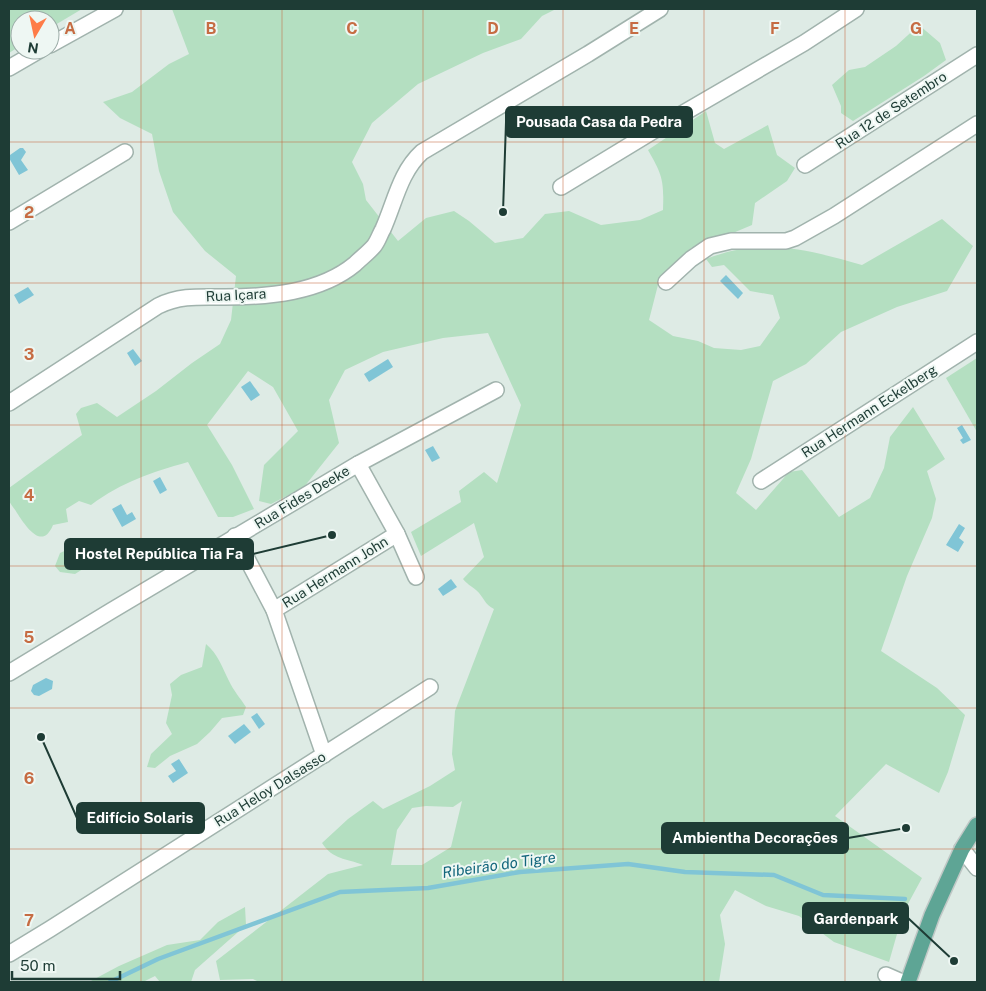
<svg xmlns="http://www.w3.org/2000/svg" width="986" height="991" font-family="'Public Sans',sans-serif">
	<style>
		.green { fill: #b4dfc1; fill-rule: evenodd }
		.water { fill: #80c5d6 }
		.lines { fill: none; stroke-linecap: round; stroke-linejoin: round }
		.stream { stroke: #80c5d6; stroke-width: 4.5 }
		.minor-casing { stroke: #a1b3ad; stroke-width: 18 }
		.major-casing { stroke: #c0c8c6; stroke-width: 18 }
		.minor { stroke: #fff; stroke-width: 15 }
		.major { stroke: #5ea595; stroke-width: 15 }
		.grid { fill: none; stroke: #c66c43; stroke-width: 1; stroke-opacity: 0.55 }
		.labels { text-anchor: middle; stroke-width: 4; stroke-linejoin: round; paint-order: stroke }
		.street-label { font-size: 14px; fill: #1e3c35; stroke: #eef7f3 }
		.water-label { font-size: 15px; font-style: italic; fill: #13667c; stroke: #eef7f3 }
		.grid-label { font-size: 16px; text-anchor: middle; font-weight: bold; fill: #c66c43; stroke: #eef7f3; stroke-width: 4; stroke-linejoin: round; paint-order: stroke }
		.leader { fill: none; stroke: #1e3c35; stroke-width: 2 }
		.callout-dot { fill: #1e3c35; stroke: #eef7f3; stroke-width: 2 }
		.callout { fill: #1e3c35; stroke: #1e3c35; stroke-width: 2 }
		.callout-label { font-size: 15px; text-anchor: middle; font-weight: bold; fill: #fff }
	</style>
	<rect width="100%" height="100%" fill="#deebe5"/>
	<g class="green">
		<path d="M 9,9 L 82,9 L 50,28 L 50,20 L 20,20 L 20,46 L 9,53 Z"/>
		<path d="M 172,9 L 556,9 L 542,16 L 521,39 L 483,53 L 418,84 L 372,123 L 352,162 L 363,184 L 366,200 L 398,241 L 426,218 L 454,211 L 469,221 L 495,243 L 523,238 L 545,214 L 569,211 L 601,225 L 640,220 L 663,210 C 664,181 663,176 648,150 L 706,111 L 715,143 L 724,149 L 768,125 L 777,155 L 795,168 L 787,181 L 755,203 L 752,225 L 721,238 L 691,248 L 660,277 L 649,320 L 673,336 L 698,341 L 714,348 L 741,350 L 760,346 L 780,318 L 773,295 L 750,291 L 724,265 L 712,267 L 706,259 C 763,237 805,249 862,265 L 942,219 L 973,246 L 947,291 L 897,307 L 841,332 L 806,364 L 773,381 L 751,459 L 736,493 L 756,510 L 789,472 L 802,470 L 839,517 L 870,498 L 884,468 L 890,437 L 913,407 L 945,459 L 927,471 L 936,499 L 932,518 L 907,576 L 881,651 L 937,688 L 965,715 L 948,772 L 939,793 L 886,764 L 835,816 L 922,878 L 903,913 L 889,962 L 834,942 L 799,916 L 766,906 L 735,890 L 720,915 L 725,944 L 719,982 L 259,982 L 253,979 L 220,980 L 216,961 L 328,874 L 363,865 C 346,858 333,860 322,843 L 348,819 L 373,801 L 383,809 L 430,786 L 455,770 L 452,754 L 455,711 L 494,609 C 484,604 484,597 476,590 C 471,586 467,584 463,579 L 484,557 L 474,523 L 421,556 L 411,532 L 461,502 L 459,491 L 484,472 L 497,483 L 521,405 L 488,333 L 443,338 L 383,352 L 345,370 L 329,400 L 339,443 L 304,487 L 271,504 L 259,501 L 264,465 L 298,431 L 273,387 L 248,371 L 207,425 L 232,465 L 254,509 L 233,517 L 218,517 L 188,462 C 152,472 122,482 91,505 L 79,501 L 66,509 L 68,522 L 53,525 C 42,552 25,525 17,513 C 15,509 10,504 9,500 C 8,496 9,491 9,488 L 82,435 L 76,414 L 81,408 L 97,403 L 117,417 L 156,391 L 192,363 L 220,344 L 231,320 L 236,276 L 205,251 L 173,212 L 159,171 L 152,134 L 120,118 L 103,102 L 132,92 L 169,64 L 189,54 ZM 462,801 L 451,847 L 422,865 L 391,865 L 397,830 L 412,808 L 426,806 L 453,807 Z"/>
		<path d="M 919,25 L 940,43 L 946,60 L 924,76 L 853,121 L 841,113 L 841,106 L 832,85 L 849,70 L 865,67 L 896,46 Z"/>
		<path d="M 977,358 L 977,432 L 946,378 Z"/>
		<path d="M 73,547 L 84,548 L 88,558 L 89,565 L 75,574 L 60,572 L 55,566 L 60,553 Z"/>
		<path d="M 206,644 C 218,654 222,667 229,681 C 233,690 241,699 246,707 L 243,715 L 222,718 L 210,732 L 197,744 L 170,756 L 155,768 L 147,767 L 151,754 L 172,734 L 166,723 L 172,695 L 170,684 L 181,675 L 202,667 Z"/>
		<path d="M 245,907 L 246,925 L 195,970 L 191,982 L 160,982 L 155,976 L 143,982 L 89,982 L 119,966 L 167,945 L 200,940 L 218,922 Z"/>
	</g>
	<g class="water">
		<path d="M 20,148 L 23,148 L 26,152 L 21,160 L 28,170 L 19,175 L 9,158 L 10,155 Z"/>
		<path d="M 726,275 L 743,293 L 738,299 L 720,281 Z"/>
		<path d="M 28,287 L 34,295 L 19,304 L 14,295 Z"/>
		<path d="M 133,349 L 142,361 L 135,366 L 127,353 Z"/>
		<path d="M 388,359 L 393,367 L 369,382 L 364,374 Z"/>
		<path d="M 250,381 L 260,395 L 251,401 L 241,387 Z"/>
		<path d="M 962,425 L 971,440 L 963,444 L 960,440 L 963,438 L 957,428 Z"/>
		<path d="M 433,446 L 440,458 L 432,462 L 425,450 Z"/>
		<path d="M 160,477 L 167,490 L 160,494 L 153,481 Z"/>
		<path d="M 121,504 L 127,515 L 132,512 L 136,519 L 122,527 L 112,509 Z"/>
		<path d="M 959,524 L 965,528 L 959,538 L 964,542 L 958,552 L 946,545 Z"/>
		<path d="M 451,579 L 457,587 L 443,596 L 438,589 Z"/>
		<path d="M 46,678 L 53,681 L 52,689 L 39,696 L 34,695 L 31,691 L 33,685 Z"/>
		<path d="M 257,713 L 265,724 L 259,729 L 251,717 Z"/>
		<path d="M 244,724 L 251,732 L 235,744 L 228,736 Z"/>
		<path d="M 179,759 L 188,773 L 173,783 L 168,776 L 176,771 L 171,764 Z"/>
	</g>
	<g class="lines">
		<path class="stream" d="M 110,982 L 158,959 L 340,892 L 428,888 L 520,872 L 628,864 L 685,872 L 774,875 L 823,895 L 905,899"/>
		<defs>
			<g id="minor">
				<path d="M 50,45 L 115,9"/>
				<path d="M 9,68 L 40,50"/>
				<path d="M 805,165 L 977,55"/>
				<path d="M 561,187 L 663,125 L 804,43 L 856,9"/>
				<path d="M 9,222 L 125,152"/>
				<path d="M 666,282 L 691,259 L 710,246 L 731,241 L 786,241 L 795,238 L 834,216 L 977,124"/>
				<path d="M 9,403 L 158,306 C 180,295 201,297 225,297 C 268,297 320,293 355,264 C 361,258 369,252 374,246 C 378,241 380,234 383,229 C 395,202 400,172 422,152 L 588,54 L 660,9"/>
				<path d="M 358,464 L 397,534 L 416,577"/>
				<path d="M 761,481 L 977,342"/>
				<path d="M 235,536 L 274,610 L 324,755"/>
				<path d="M 274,610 L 397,534"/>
				<path d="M 9,673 L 111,611 L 358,464 L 496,390"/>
				<path d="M 962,849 L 977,868"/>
				<path d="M 9,954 L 50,929 L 430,687"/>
				<path d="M 886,975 L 902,982"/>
			</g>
			<path id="major" d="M 908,982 L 932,915 L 962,849 L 977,825"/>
		</defs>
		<use href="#minor" class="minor-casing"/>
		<use href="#major" class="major-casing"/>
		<use href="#minor" class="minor"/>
		<use href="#major" class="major"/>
	</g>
	<path class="grid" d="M 141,9 L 141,982M 282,9 L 282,982M 423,9 L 423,982M 563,9 L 563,982M 704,9 L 704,982M 845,9 L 845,982M 9,142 L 977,142M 9,283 L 977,283M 9,425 L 977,425M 9,566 L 977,566M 9,708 L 977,708M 9,849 L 977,849"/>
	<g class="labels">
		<g class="street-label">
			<text transform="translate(891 110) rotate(-33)" y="5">Rua 12 de Setembro</text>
			<text transform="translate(236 295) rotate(-3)" y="5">Rua Içara</text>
			<text transform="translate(869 411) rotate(-33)" y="5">Rua Hermann Eckelberg</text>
			<text transform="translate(302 497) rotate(-31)" y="5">Rua Fides Deeke</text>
			<text transform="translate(335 572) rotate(-32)" y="5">Rua Hermann John</text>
			<text transform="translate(270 789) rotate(-32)" y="5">Rua Heloy Dalsasso</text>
		</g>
		<g class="water-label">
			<text transform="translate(499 865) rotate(-8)" y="5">Ribeirão do Tigre</text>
		</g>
	</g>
	<g class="grid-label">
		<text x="70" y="34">A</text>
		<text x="211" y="34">B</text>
		<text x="352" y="34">C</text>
		<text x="493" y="34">D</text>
		<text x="634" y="34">E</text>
		<text x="775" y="34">F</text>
		<text x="916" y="34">G</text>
		<text x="29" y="218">2</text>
		<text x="29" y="360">3</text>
		<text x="29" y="501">4</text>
		<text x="29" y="643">5</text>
		<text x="29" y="784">6</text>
		<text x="29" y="926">7</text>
	</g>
	<path class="leader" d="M503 212L506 122M332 535L253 554M41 737L77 818M906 828L848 838M954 961L908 918"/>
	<g class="callout-dot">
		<circle cx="503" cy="212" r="5"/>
		<circle cx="332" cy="535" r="5"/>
		<circle cx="41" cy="737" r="5"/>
		<circle cx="906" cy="828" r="5"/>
		<circle cx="954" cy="961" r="5"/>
	</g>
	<g class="callout">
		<rect x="506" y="107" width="186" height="30" rx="5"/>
		<rect x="65" y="539" width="188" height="30" rx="5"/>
		<rect x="77" y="803" width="127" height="30" rx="5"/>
		<rect x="662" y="823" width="186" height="30" rx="5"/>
		<rect x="803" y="903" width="105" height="30" rx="5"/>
	</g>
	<g class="callout-label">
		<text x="599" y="127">Pousada Casa da Pedra</text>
		<text x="159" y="559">Hostel República Tia Fa</text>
		<text x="140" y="823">Edifício Solaris</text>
		<text x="755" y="843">Ambientha Decorações</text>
		<text x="856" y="924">Gardenpark</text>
	</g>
	<rect width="986" height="991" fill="none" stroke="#1e3c35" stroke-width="20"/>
	<g transform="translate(35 35) rotate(189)"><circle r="24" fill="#eef7f3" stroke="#9baca7"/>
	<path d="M0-4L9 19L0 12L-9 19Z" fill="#fe7c48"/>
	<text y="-8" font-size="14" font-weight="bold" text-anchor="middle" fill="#1e3c35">N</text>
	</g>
	<path d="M12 971v8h108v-8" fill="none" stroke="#1e3c35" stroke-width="2.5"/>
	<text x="20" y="971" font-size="15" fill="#1e3c35" stroke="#eef7f3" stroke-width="4" paint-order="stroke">50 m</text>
</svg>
